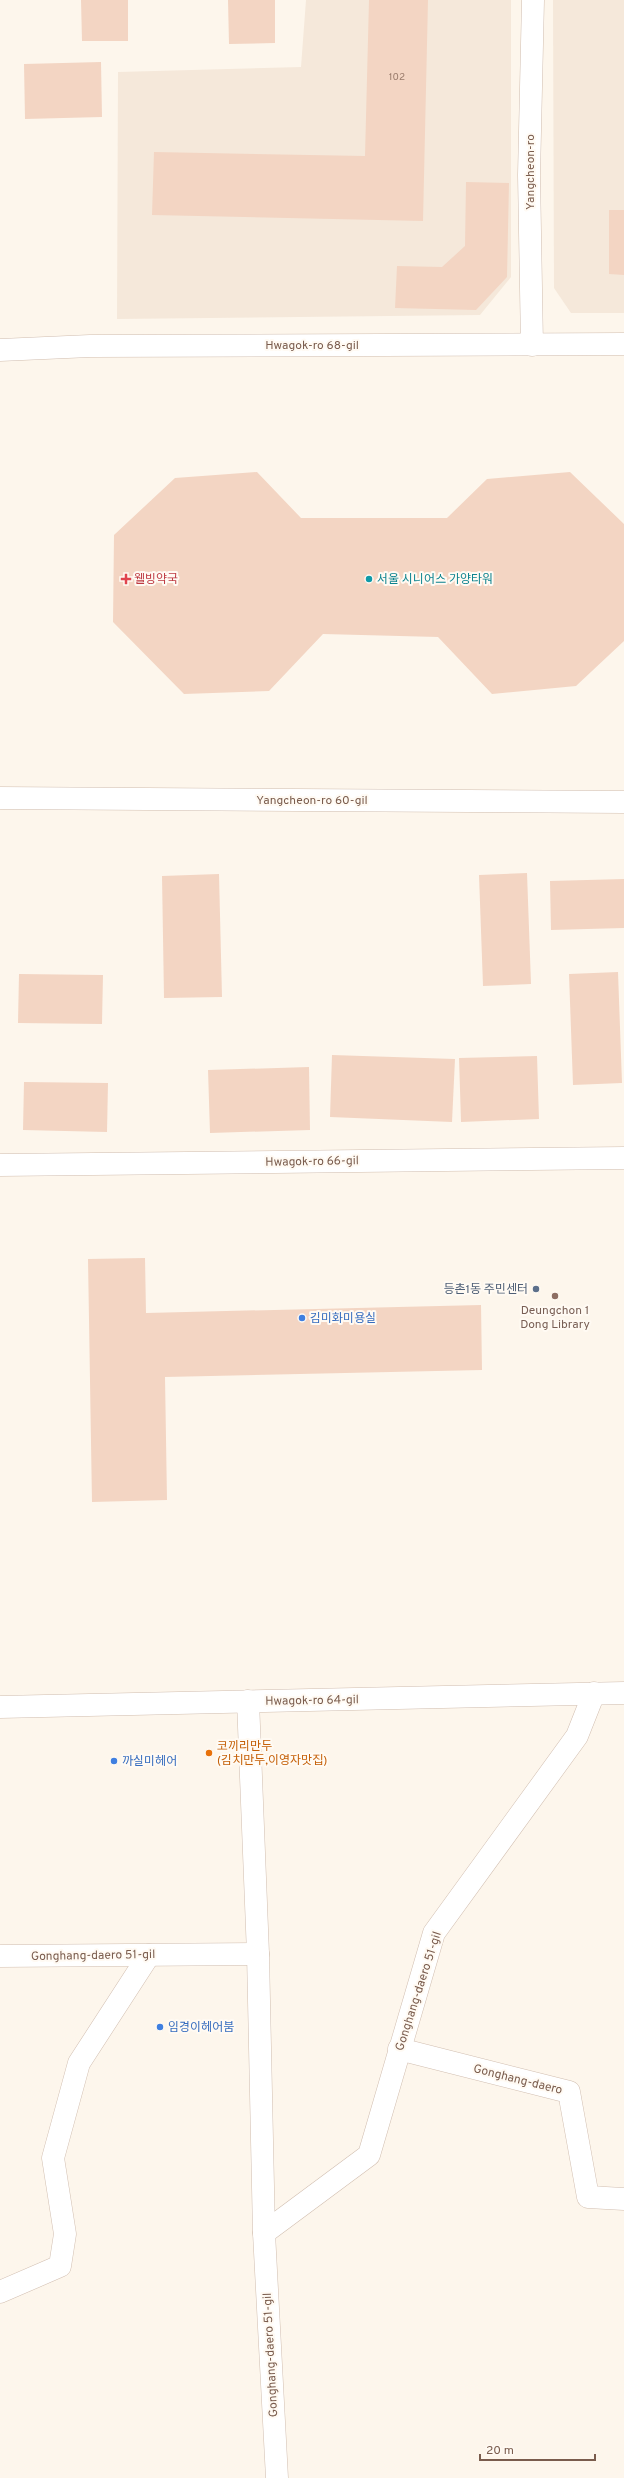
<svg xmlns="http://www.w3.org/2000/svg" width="624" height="2478" font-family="Overpass,'Noto Sans KR',sans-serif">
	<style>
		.residential { fill: #f5e8da }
		.building { fill: #f3d5c3 }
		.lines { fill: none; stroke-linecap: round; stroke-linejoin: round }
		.street-casing { stroke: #d1beb0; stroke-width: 23 }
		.street { stroke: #fff; stroke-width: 22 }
		.health-dot { fill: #e0444e; stroke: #fffaf3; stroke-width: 1.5 }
		.culture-dot { fill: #0f9aa8; stroke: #fffaf3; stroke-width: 1.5 }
		.service-dot { fill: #5c6f8a; stroke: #fffaf3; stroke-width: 1.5 }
		.education-dot { fill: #8d6e63; stroke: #fffaf3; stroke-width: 1.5 }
		.shop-dot { fill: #3f7fe0; stroke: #fffaf3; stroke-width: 1.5 }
		.food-dot { fill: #e8710a; stroke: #fffaf3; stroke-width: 1.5 }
		.labels { text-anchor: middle; stroke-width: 4; stroke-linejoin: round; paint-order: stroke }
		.number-label { font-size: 10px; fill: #987a6a }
		.street-label { font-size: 12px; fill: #7a5c4d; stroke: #fffaf3 }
		.health-label { font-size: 12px; fill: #be3a42; stroke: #fffaf3; text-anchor: start }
		.culture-label { font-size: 12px; fill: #0d838f; stroke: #fffaf3; text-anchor: start }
		.service-label { font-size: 12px; fill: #4e5e75; stroke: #fffaf3; text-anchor: end }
		.education-label { font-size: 12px; fill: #785e54; stroke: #fffaf3 }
		.shop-label { font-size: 12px; fill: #366cbe; stroke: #fffaf3; text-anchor: start }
		.food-label { font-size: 12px; fill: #c56008; stroke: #fffaf3; text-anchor: start }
	</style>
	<rect width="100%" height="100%" fill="#fdf6ec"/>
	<g class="residential">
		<path d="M 306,0 L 511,0 L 511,277 L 480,315 L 117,319 L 118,72 L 301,67 Z"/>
		<path d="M 553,0 L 624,0 L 624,313 L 571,313 L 554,288 Z"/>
	</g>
	<g class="building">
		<path d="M 81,0 L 128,0 L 128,41 L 82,41 Z"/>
		<path d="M 228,0 L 275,0 L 275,43 L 229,44 Z"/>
		<path d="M 369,0 L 428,0 L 423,221 L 152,215 L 154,152 L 365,156 Z"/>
		<path d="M 101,62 L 102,117 L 25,119 L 24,64 Z"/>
		<path d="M 466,182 L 509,183 L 507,277 L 476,310 L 395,308 L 397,266 L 442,267 L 465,246 Z"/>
		<path d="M 609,210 L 624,210 L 624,275 L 609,274 Z"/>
		<path d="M 257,472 L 301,518 L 447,518 L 487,479 L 570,472 L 624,524 L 624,641 L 576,686 L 492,694 L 438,637 L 323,634 L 269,691 L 184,694 L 113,622 L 114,535 L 175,478 Z"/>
		<path d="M 527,873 L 531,984 L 483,986 L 479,875 Z"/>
		<path d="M 219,874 L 222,997 L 164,998 L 162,876 Z"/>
		<path d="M 624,879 L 624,928 L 551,930 L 550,881 Z"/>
		<path d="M 618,972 L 622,1083 L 573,1085 L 569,974 Z"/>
		<path d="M 19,974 L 103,975 L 102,1024 L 18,1023 Z"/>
		<path d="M 332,1055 L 455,1059 L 452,1122 L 330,1117 Z"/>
		<path d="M 537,1056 L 539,1119 L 461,1122 L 459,1058 Z"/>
		<path d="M 309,1067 L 310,1130 L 210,1133 L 208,1070 Z"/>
		<path d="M 24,1082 L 108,1083 L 107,1132 L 23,1130 Z"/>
		<path d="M 145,1258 L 146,1313 L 481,1305 L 482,1370 L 165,1377 L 167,1500 L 92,1502 L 88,1259 Z"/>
	</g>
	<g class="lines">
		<defs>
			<g id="street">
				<path d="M 532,345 L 529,175 L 533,0"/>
				<path d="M 0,350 L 90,346 L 624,344"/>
				<path d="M 0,798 L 624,802"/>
				<path d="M 0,1165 L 624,1158"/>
				<path d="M 248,1701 L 258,1954 L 264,2233 L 277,2478"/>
				<path d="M 0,1707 L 624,1693"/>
				<path d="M 0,1956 L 258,1954"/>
				<path d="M 399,2049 L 569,2092 L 588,2197 L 624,2199"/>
				<path d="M 264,2233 L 369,2155 L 434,1933 L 577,1736 L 594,1693"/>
				<path d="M 0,2292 L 60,2266 L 65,2234 L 53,2158 L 79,2063 L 149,1955"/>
			</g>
		</defs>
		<use href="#street" class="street-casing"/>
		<use href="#street" class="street"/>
	</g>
	<path class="health-dot" d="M124 573h4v4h4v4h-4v4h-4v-4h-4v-4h4z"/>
	<circle class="culture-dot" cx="369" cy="579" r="4"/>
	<circle class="service-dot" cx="536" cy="1289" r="4"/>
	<circle class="education-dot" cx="555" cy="1296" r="4"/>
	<g class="shop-dot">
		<circle cx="302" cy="1318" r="4"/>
		<circle cx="114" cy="1761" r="4"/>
		<circle cx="160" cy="2027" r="4"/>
	</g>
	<circle class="food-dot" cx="209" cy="1753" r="4"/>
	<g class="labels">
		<g class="number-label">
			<text x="397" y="80">102</text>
		</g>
		<g class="street-label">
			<text transform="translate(530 172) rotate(-90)" y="4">Yangcheon-ro</text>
			<text x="312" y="349">Hwagok-ro 68-gil</text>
			<text x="312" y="804">Yangcheon-ro 60-gil</text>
			<text transform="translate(312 1161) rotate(-1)" y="4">Hwagok-ro 66-gil</text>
			<text transform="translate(312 1700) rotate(-1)" y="4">Hwagok-ro 64-gil</text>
			<text transform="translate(93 1955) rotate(-1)" y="4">Gonghang-daero 51-gil</text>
			<text transform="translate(418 1991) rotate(-72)" y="4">Gonghang-daero 51-gil</text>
			<text transform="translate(518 2079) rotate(14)" y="4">Gonghang-daero</text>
			<text transform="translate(270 2355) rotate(-93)" y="4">Gonghang-daero 51-gil</text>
		</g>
		<g class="health-label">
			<text x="134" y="583">웰빙약국</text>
		</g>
		<g class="culture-label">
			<text x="377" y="583">서울 시니어스 가양타워</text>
		</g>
		<g class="service-label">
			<text x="528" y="1293">등촌1동 주민센터</text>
		</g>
		<g class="education-label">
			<text x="555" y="1314">Deungchon 1<tspan x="555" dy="14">Dong Library</tspan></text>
		</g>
		<g class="shop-label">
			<text x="310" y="1322">김미화미용실</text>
			<text x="122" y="1765">까실미헤어</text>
			<text x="168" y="2031">임경이헤어붐</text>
		</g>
		<g class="food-label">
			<text x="217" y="1750">코끼리만두<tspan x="217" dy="14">(김치만두,이영자맛집)</tspan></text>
		</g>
	</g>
	<path d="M480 2454v6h115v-6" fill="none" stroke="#7a5c4d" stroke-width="2"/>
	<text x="486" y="2454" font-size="12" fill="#7a5c4d" stroke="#fffaf3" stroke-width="3" paint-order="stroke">20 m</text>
</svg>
